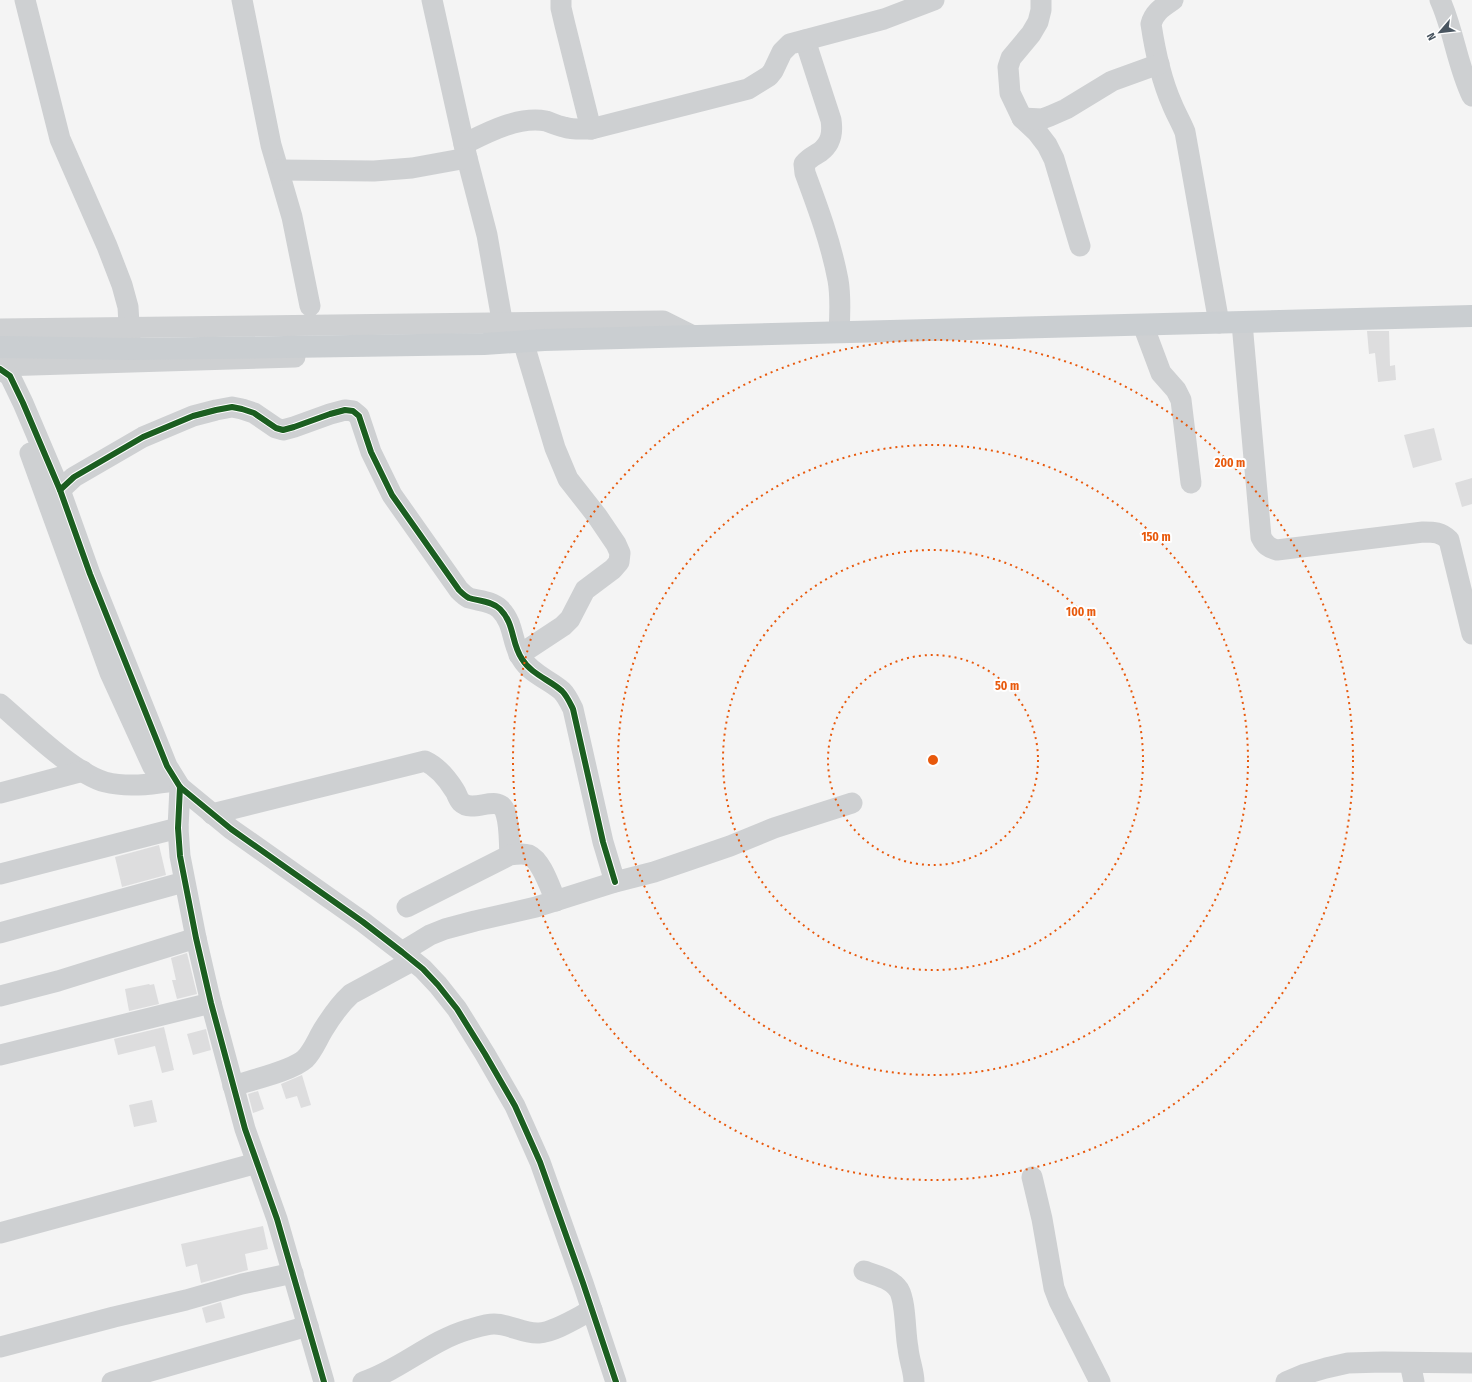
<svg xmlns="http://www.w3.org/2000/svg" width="1472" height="1382" font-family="'Fira Sans Condensed',sans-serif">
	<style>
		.building { fill: #ddddde }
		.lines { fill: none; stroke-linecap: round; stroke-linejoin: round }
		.minor { stroke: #ced0d2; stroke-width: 21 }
		.major { stroke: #caced1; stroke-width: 22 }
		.cycleway-casing { stroke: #fff; stroke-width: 8 }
		.cycleway { stroke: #1b5e20; stroke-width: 6 }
		.ring { fill: none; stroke: #e8590c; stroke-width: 2; stroke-dasharray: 2 4 }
		.centre { fill: #e8590c; stroke: #fff; stroke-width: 2 }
		.ring-label { font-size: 12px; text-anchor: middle; font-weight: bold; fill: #e8590c; stroke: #fff; stroke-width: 4; stroke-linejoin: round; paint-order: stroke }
	</style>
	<rect width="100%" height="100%" fill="#f4f4f4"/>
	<g class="building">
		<path d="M 1367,331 L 1389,331 L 1390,366 L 1395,365 L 1396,380 L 1378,382 L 1375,353 L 1369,354 Z"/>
		<path d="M 1434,428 L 1442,460 L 1413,468 L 1404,435 Z"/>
		<path d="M 1472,478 L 1472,504 L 1462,507 L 1455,483 Z"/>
		<path d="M 159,845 L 166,875 L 122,887 L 115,857 Z"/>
		<path d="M 187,953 L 197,994 L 177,999 L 172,980 L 176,980 L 171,958 Z"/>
		<path d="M 149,984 L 150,985 L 154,984 L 159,1004 L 129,1011 L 125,989 Z"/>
		<path d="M 164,1027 L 174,1070 L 162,1073 L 155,1046 L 118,1055 L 114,1039 Z"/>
		<path d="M 206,1029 L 211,1050 L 193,1055 L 187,1034 Z"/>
		<path d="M 302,1075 L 311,1105 L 301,1108 L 297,1096 L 286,1099 L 281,1084 Z"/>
		<path d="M 258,1091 L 264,1109 L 253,1113 L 248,1094 Z"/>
		<path d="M 152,1100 L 157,1122 L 134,1127 L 129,1105 Z"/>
		<path d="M 263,1226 L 268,1249 L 245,1254 L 248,1270 L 201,1283 L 197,1264 L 186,1267 L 181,1244 Z"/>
		<path d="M 221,1302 L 225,1318 L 206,1323 L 202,1308 Z"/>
	</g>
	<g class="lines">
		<g class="minor">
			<path d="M 25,0 L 60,139 L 107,246 L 122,285 L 128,307 L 130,342"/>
			<path d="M 242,0 L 271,145 L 292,217 L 310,306"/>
			<path d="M 432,0 L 467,158 L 487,235 L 505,337"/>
			<path d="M 561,0 L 561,8 L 565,25 L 591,129"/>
			<path d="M 1041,0 L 1041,10 L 1038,22 L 1031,34 L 1011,58 L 1008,67 L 1010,93 L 1022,118 L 1037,132 L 1047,145 L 1054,159 L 1080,246"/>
			<path d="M 1173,0 C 1163,7 1154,12 1151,24 C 1155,51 1161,79 1172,104 C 1176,114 1181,122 1185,132 L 1219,323"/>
			<path d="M 1440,0 C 1454,31 1457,65 1472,96"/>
			<path d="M 805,40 L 831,120 C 833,133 831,144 820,152 C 814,156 809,158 804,164 L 805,173 C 818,208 831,243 838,280 C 841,297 840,315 839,332"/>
			<path d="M 1022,118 L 1042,119 L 1050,116 L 1066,109 L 1112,81 L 1159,64"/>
			<path d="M 464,144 C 488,132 518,116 546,121 C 552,123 558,126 564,127 C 573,130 582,129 591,129 L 748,89 L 769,76 L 773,71 L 782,52 L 790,44 L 884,19 L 934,0"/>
			<path d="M 279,170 L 374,171 L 412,168 L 467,158"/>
			<path d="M 1242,323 L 1261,537 C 1265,545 1269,548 1277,550 L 1423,532 C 1434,532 1441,532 1449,540 L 1472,634"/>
			<path d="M 1143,325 L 1161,373 L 1176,390 L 1181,400 L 1191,483"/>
			<path d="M 0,329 L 663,321 L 693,336"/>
			<path d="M 0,366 L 295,357"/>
			<path d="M 0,369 L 10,376 L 23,403 L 60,490 L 90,574 L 167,766 L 180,787 L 231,829 L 363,922 L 402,952 L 423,969 L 438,985 L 457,1009 L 485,1054 L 515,1106 L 540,1162 L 583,1283 L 616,1382"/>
			<path d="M 30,453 L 110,673 L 153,767"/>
			<path d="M 60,490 L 74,477 L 143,437 L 193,416 L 216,410 L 232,407 L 242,409 L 254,413 L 276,428 L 283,430 L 294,427 L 330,414 L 345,410 L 353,411 L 359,416 L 371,452 L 392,495 L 459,590 C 462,593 465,596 469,598 C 479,601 492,601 500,609 C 515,624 511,643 522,659 C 531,674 550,680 562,691 C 567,696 570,703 573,709 L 603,842 L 615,882"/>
			<path d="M 519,655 L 563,626 L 570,619 L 585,590 L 613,569 L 619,562 L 620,553 L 616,544 L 597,516 L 568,479 L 555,448 L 523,341"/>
			<path d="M 0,704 C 26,726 73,773 105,782 C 128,788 153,784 175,781"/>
			<path d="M 180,787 L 178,828 L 180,856 L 196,938 L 211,1003 L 245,1129 L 277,1219 L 324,1382"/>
			<path d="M 0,793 L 83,771"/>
			<path d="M 212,814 L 425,761 C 438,767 447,778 455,791 C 457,794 458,799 461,802 C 474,815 500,791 506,814 C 510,827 509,842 510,855"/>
			<path d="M 0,874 L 178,828"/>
			<path d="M 407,907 L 510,855 C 516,854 523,853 529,855 C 542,861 550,888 556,901"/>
			<path d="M 0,933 L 184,882"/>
			<path d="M 402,952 L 430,935 L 445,929 L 475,921 L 536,907 L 615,882 L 654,872 L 730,846 L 774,828 L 852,803"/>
			<path d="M 0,996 L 58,981 L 196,938"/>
			<path d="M 0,1055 L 211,1003"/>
			<path d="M 233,1086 C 251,1080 292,1071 305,1059 C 313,1051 317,1040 323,1030 C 331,1017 339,1005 351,994 L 412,961"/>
			<path d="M 1032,1177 L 1042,1219 L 1054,1288 L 1059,1301 L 1100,1382"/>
			<path d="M 0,1233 L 257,1163"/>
			<path d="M 864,1271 C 876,1275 892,1279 899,1290 C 906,1302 905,1334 908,1348 C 909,1360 914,1371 914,1382"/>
			<path d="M 0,1347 L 114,1317 L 186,1300 L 242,1284 L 293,1273"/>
			<path d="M 1410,1363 L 1414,1382"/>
			<path d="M 112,1382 L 308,1326"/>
			<path d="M 363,1382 C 400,1370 430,1341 467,1330 C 475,1328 485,1324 494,1324 C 510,1324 523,1334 539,1333 C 555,1332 578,1317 592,1310"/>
			<path d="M 1286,1382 L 1305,1374 L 1326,1368 L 1348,1363 L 1383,1362 L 1472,1363"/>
		</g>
		<path class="major" d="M 0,347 L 130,349 L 285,347 L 484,344 L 544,340 L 1472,316"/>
		<defs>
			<g id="cycleway">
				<path d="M 0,369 L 10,376 L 23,403 L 60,490 L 90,574 L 167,766 L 180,787 L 231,829 L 363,922 L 402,952 L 423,969 L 438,985 L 457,1009 L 485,1054 L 515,1106 L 540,1162 L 583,1283 L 616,1382"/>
				<path d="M 60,490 L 74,477 L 143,437 L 193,416 L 216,410 L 232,407 L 242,409 L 254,413 L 276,428 L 283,430 L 294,427 L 330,414 L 345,410 L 353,411 L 359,416 L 371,452 L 392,495 L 459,590 C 462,593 465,596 469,598 C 479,601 492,601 500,609 C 515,624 511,643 522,659 C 531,674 550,680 562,691 C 567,696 570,703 573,709 L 603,842 L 615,882"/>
				<path d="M 180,787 L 178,828 L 180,856 L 196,938 L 211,1003 L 245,1129 L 277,1219 L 324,1382"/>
			</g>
		</defs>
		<use href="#cycleway" class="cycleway-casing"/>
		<use href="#cycleway" class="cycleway"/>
	</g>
	<g class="ring">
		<circle cx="933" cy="760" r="105"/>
		<circle cx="933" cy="760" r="210"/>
		<circle cx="933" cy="760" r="315"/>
		<circle cx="933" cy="760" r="420"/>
	</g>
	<circle cx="933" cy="760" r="6" class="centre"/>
	<g class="ring-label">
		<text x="1230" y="467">200 m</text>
		<text x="1156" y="541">150 m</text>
		<text x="1081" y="616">100 m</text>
		<text x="1007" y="690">50 m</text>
	</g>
	<g transform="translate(1440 32) rotate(242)" stroke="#ffffff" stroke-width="3" paint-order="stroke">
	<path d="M0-3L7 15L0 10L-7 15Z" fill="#4a5661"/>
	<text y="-6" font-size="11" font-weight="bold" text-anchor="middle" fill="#4a5661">N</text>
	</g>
</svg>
